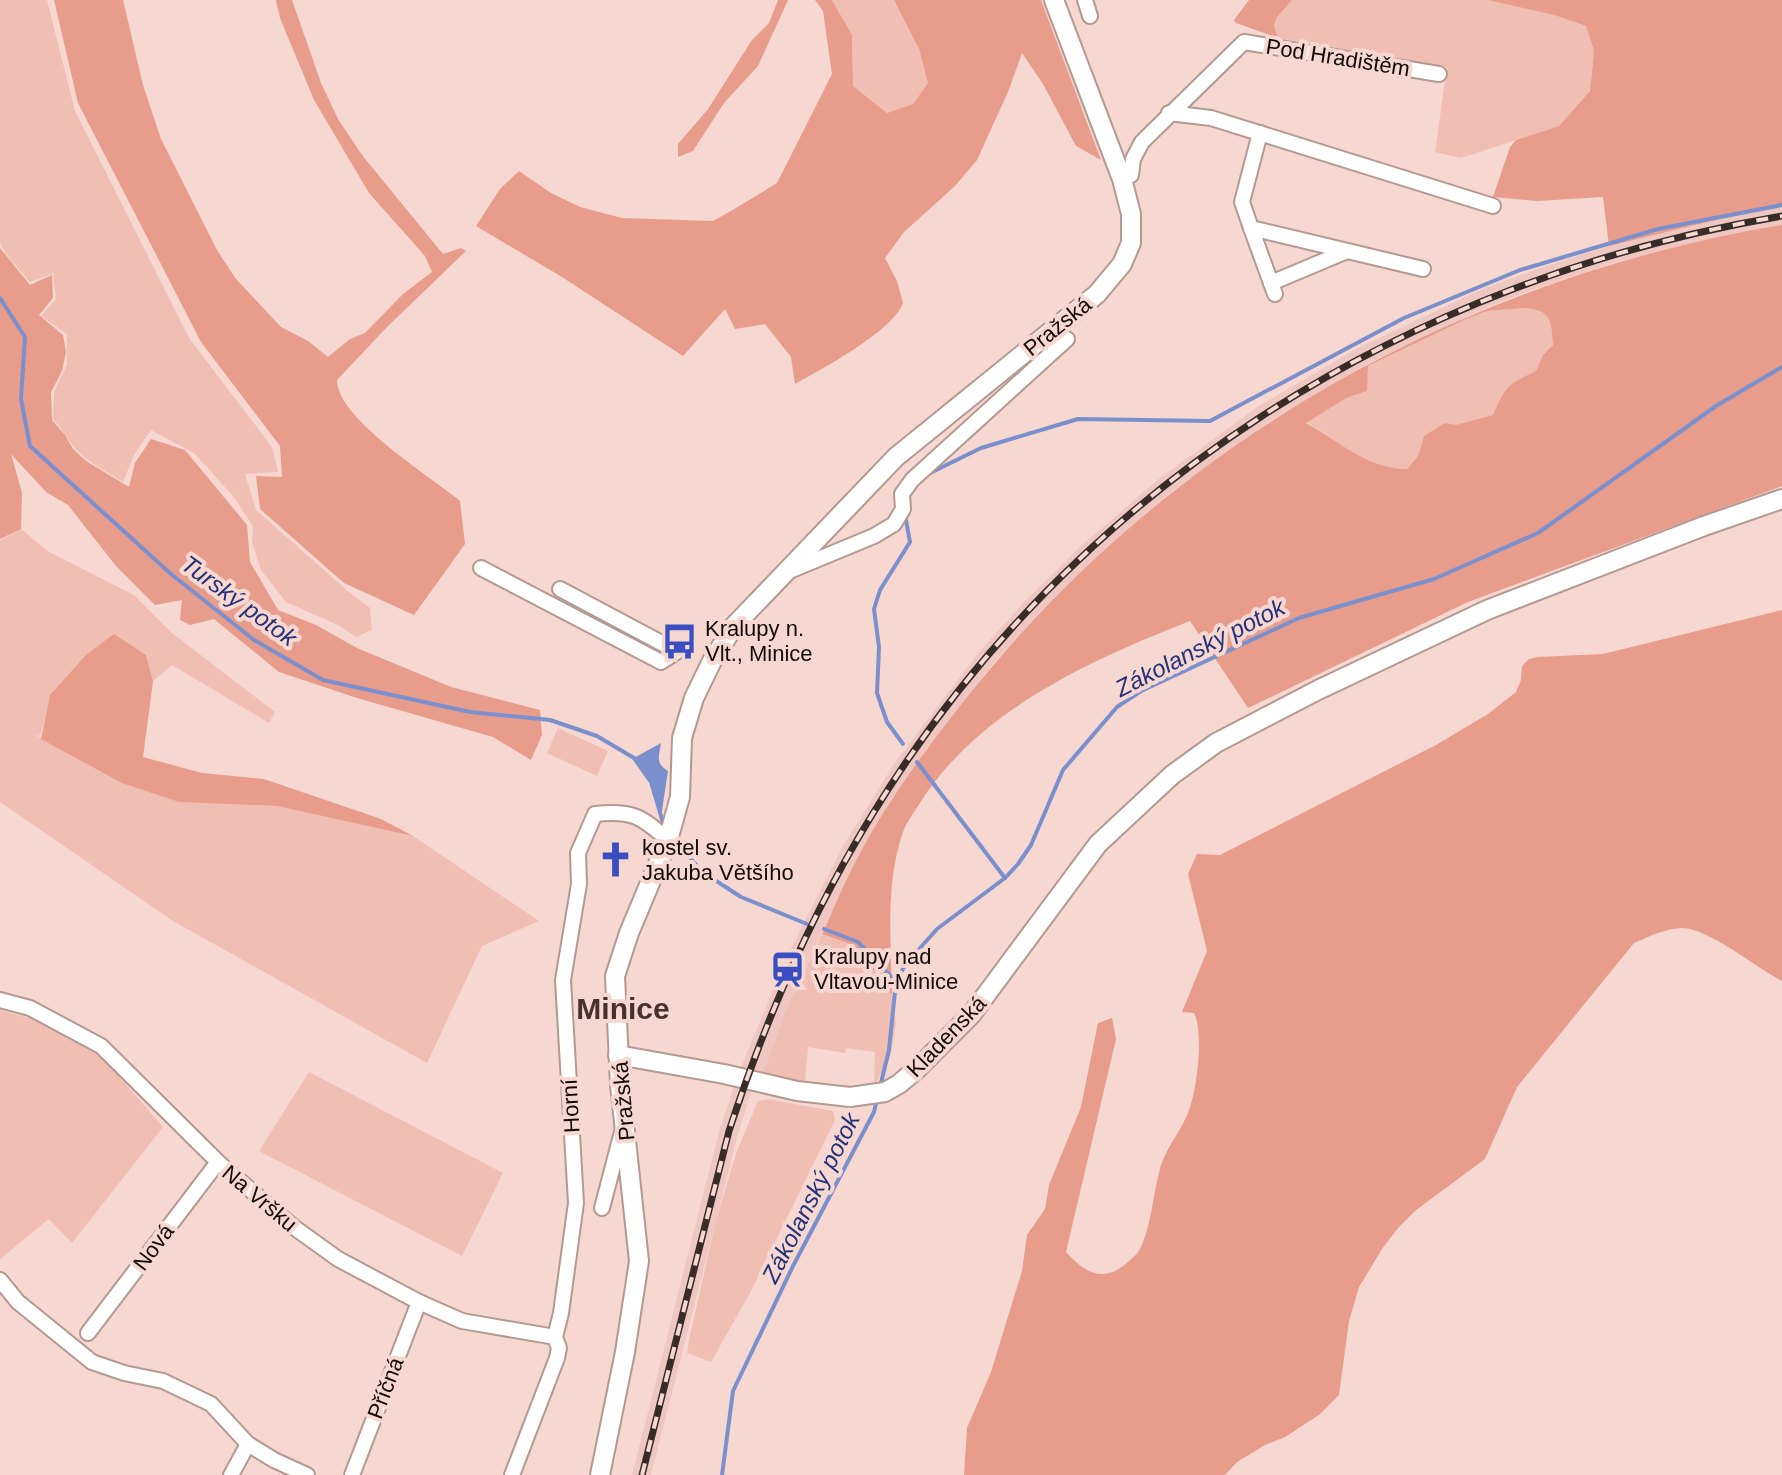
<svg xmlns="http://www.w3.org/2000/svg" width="1782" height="1475" font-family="Helvetica,sans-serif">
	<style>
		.built { fill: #eec8c0 }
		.green { fill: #f0beb2 }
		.forest { fill: #e79c8c; fill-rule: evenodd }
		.water { fill: #7c8fcd }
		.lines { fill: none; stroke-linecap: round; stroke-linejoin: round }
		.stream { stroke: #7c8fcd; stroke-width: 4 }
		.minor-casing { stroke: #b49892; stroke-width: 18 }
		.secondary-casing { stroke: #b49892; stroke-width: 22 }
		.minor { stroke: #fff; stroke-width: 14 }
		.secondary { stroke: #fff; stroke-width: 18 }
		.rail-casing { stroke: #382c29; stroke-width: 7 }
		.rail { stroke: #f6d8d1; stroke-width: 4; stroke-dasharray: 12; stroke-linecap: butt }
		.labels { text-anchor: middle; stroke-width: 8; stroke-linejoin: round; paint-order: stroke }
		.street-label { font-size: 22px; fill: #140b09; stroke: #f6d8d1 }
		.poi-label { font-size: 22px; fill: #140b09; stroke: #f6d8d1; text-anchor: start }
		.water-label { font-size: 24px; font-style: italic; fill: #24327b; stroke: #f6d8d1 }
		.district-label { font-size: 30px; font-weight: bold; fill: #48312c; stroke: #f6d8d1 }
	</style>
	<rect width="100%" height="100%" fill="#f6d8d1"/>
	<path class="built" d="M 1782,206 L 1782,225 L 1614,263 L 1543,286 L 1485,308 L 1367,364 L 1270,421 L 1167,495 L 1092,561 L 1038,615 L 993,664 L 909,775 L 859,855 L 812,953 L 762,1075 L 754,1083 L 738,1134 L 651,1475 L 632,1475 L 720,1128 L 737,1077 L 788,954 L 843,846 L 894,764 L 979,652 L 1024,602 L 1080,547 L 1156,481 L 1260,405 L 1358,348 L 1478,291 L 1537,269 L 1609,246 L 1745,213 Z"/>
	<g class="green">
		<path d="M 0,0 L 47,0 L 75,111 L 189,338 L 272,447 L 278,472 L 245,474 L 256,510 L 350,593 L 370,608 L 372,630 L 356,637 L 340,626 L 286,602 L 261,570 L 252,542 L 253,526 L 233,496 L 194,453 L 151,430 L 134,455 L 123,482 C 107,472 89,463 76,449 C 68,441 62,428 53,419 L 54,392 L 67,365 L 67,334 L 41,316 L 56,299 L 53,274 L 29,282 C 21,269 5,257 0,242 Z"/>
		<path d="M 832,0 L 894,0 L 919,49 L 928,83 L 913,104 L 887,113 L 853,86 L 852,35 Z"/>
		<path d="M 1292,0 L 1488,0 L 1554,15 L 1586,26 L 1594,51 L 1590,91 L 1559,126 L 1461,158 L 1435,152 L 1447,67 L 1278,38 L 1274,25 L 1277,17 Z"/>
		<path d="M 1524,308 C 1551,310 1551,319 1553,345 L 1543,355 L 1536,371 C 1507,384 1507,386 1494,415 L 1424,436 L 1418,456 L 1407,469 C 1362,469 1341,441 1306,422 L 1346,398 L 1366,391 L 1368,366 L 1464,320 L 1487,311 Z"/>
		<path d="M 21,529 L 49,552 L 134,595 L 172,633 L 275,712 L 269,723 L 172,665 L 153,681 L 146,655 L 51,695 L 40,736 L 34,734 L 68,753 L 179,802 L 277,806 L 413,836 L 539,921 L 482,946 L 427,1063 L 173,921 L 0,802 L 0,540 Z"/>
		<path d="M 558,728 L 608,751 L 597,776 L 547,753 Z"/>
		<path d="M 822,934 L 853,945 L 892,995 L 896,1023 L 890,1058 L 874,1086 L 875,1052 L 846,1048 L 845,1053 L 808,1047 L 805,1082 L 762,1075 L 790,1002 Z"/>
		<path d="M 0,1010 L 32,1019 L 96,1050 L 163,1127 L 72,1243 L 49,1219 L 0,1259 Z"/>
		<path d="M 309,1072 L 503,1173 L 462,1256 L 259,1151 Z"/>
		<path d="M 768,1099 L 833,1111 L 835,1120 L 751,1291 L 711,1362 L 687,1353 L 689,1340 L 716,1220 L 737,1151 L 758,1101 Z"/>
	</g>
	<g class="forest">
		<path d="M 54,0 L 123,0 L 143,85 L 161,139 L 217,250 L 236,279 L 281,327 L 308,341 L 328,357 L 350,339 L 365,333 L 403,294 L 432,272 L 425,256 L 369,193 L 314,100 L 280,18 L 276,0 L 292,0 L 321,83 L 338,119 L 362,155 L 443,254 L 461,248 L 466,251 L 387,327 L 337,380 C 336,418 431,477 460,501 L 465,544 L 414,615 L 344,583 L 260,509 L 256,476 L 282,477 L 280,446 L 201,342 L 78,103 Z"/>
		<path d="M 778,0 L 788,0 L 758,66 L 724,103 L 693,151 L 678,157 L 678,144 L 708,109 L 752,40 L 769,23 Z"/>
		<path d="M 815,0 L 832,0 L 852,35 L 853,86 L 887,113 L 913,104 L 928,83 L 919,49 L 894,0 L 1041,0 L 1101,160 L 1076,146 L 1043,84 L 1022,53 L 1008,92 L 977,160 L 955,186 L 904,232 L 885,258 L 897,281 L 903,303 C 893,331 822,369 795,384 L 791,357 L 765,324 L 735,329 L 725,309 L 683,356 L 562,277 L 476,226 L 500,189 L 519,171 L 551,193 L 580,207 L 622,218 L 713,221 L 731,211 L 777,183 L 832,74 L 823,11 Z"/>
		<path d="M 1249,0 L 1292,0 L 1277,17 L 1274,25 L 1278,38 L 1236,23 L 1234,20 Z"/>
		<path d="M 1488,0 L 1782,0 L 1782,206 L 1745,213 L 1609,246 L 1603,197 L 1537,201 L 1493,197 L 1510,147 L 1516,140 L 1559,126 L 1590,91 L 1594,51 L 1586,26 L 1554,15 Z"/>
		<path d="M 1782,225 L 1782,486 L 1468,602 L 1248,708 L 1190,621 C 1091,660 976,711 918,806 C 913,814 906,823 903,832 C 885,884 891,941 892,995 L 853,945 L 822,934 C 834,908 845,881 859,855 C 886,804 921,756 957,710 C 1159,448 1457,279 1782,225 ZM 1524,308 C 1551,310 1551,319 1553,345 L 1543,355 L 1536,371 C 1506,385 1507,385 1493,415 L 1456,425 L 1445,423 L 1424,436 L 1418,456 L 1407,469 C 1366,469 1340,441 1306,423 L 1346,398 L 1367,391 L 1368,366 L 1464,320 L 1487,311 Z"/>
		<path d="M 0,248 L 30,285 L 52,275 L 53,298 L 39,315 L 63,335 L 66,352 L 62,371 L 51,392 L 52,420 L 65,435 L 73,449 L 86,461 L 129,487 L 135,463 L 151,439 L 185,450 L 247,525 L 250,562 L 278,610 L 316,625 L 357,648 L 451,687 L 540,710 L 542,735 L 531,760 L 493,737 L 357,698 L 279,672 L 214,619 L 190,625 L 180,620 L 182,600 L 155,605 L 116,566 L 68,505 L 46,492 L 11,454 L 22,493 L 21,529 L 0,539 Z"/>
		<path d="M 1782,610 L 1782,981 C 1757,968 1708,928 1682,928 C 1666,928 1648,937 1634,943 L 1517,1087 L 1485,1159 L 1416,1210 L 1398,1228 L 1382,1249 L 1359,1287 L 1349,1321 L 1339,1395 L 1319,1415 L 1285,1437 L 1265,1445 L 1237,1462 L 1225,1475 L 964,1475 L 967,1428 L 991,1372 L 1022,1271 L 1027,1235 L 1045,1209 L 1049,1185 L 1081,1107 L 1098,1023 L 1112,1018 L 1116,1039 L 1066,1252 C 1085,1273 1104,1284 1128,1262 C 1132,1258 1138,1254 1140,1249 C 1152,1225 1153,1192 1161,1165 C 1168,1145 1182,1130 1189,1110 C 1197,1090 1204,1032 1194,1013 L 1182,1012 L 1207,951 L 1188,874 L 1197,854 L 1220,855 L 1436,745 L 1488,714 L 1516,692 L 1521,680 L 1522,666 L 1529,659 L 1538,657 L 1603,654 Z"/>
		<path d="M 114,634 L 146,655 L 153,681 L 143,757 L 202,773 L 264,779 L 381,819 L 413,836 L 277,806 L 179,802 L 122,783 L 41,739 L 50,695 L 87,654 Z"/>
	</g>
	<path class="water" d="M 661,743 C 659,757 655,763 668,771 L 661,817 L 651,782 L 634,758 Z"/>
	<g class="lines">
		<g class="stream">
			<path d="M 0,298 L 25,337 L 21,399 L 30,446 L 171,574 L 254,640 L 323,680 L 470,712 L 550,720 L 597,736 L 634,758 L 651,782 L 664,826"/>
			<path d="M 926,475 L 981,448 L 1078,419 L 1210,421 L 1404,318 L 1520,270 L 1658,229 L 1782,205"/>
			<path d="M 903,744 L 887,722 L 877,693 L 879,647 L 874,609 L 880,590 L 910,542 L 905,515"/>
			<path d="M 917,762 L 1005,878"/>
			<path d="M 678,843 L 701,871 L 741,897 L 807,924"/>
			<path d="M 824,929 L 858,942 L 896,982"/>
			<path d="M 880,1087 L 889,1050 L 896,982 L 905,965 L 937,929 L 1005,878 L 1018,864 L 1031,845 L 1063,770 L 1117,707 L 1141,691 L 1299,618 L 1434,579 L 1538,533 L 1716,406 L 1782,367"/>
			<path d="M 722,1475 L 733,1391 L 793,1266 L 874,1112 L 877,1099"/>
		</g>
		<defs>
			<g id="minor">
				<path d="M 1085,0 L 1090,16"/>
				<path d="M 1169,113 L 1211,118 L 1493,206"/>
				<path d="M 1260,133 L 1242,202 L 1251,228 L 1423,269"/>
				<path d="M 1122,179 L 1131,175 L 1133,159 L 1142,142 L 1244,42 L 1439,74"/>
				<path d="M 1251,228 L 1275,294"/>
				<path d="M 1271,283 L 1347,251"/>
				<path d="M 481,568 L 661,662 L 681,649"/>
				<path d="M 787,572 L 874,536 L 894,524 L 903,509 L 902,494 L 912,480 L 1067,339"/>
				<path d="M 560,589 L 667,646 L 670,656"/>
				<path d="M 0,1000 L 30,1008 L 101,1046 L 218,1162 L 295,1228 L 338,1259 L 419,1302 L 462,1321 L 555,1337"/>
				<path d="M 602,1208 L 623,1128"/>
				<path d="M 0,1280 L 18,1302 L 92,1362 L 124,1373 L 163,1381 L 211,1404 L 248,1444 L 274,1460 L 307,1475"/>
				<path d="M 88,1333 L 218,1162"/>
				<path d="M 231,1475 L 248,1444"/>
				<path d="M 352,1475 L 419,1302"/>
				<path d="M 512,1475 L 557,1358 L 559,1348 L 555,1337 L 561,1313 L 576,1203 L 563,980 L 579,884 L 578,853 L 595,814 C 632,810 641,816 668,840"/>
			</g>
			<g id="secondary">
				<path d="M 618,1055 L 724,1074 L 797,1091 L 850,1097 L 885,1092 L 899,1084 L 918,1068 L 971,1015 L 1098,844 L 1172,775 L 1216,743 L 1318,690 L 1487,610 L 1704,526 L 1782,499"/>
				<path d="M 600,1475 L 625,1352 L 639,1261 L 620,1085 L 615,976 L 629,933 L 668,840 L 680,797 L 682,738 L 694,698 L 712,661 L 734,626 L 896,457 L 1097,294 L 1122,264 L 1131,243 L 1131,214 L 1122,179 L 1054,0"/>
			</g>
		</defs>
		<use href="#minor" class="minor-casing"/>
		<use href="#secondary" class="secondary-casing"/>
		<use href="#minor" class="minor"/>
		<use href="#secondary" class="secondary"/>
		<defs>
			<path id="rail" d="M 642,1475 L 729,1131 C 765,1021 811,914 872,815 C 1071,488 1408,279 1782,216"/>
		</defs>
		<use href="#rail" class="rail-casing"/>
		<use href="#rail" class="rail"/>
	</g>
	<defs>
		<symbol id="bus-bare" viewBox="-9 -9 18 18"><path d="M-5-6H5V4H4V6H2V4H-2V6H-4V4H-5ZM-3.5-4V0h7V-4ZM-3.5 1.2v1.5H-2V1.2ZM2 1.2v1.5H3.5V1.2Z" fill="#3a4ec1" stroke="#f6d8d1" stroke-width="2.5" paint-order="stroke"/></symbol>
		<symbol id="church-bare" viewBox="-9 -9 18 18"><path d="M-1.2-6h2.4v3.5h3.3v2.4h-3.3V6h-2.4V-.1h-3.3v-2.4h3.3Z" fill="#3a4ec1" stroke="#f6d8d1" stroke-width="2.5" paint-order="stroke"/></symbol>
		<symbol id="station-bare" viewBox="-9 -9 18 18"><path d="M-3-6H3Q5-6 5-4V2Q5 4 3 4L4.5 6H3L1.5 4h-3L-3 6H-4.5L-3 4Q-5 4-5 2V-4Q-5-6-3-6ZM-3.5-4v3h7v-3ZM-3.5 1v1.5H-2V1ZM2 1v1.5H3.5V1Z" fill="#3a4ec1" stroke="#f6d8d1" stroke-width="2.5" paint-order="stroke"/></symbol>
	</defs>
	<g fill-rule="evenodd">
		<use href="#bus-bare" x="654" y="616" width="51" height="51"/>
		<use href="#church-bare" x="590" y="834" width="51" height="51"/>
		<use href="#station-bare" x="762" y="944" width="51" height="51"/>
	</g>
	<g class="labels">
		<g class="street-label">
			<text transform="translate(1338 57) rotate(9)" y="8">Pod Hradištěm</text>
			<text transform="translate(1057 326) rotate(-39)" y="8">Pražská</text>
			<text transform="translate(946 1036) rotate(-46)" y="8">Kladenská</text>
			<text transform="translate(623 1101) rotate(-95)" y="8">Pražská</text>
			<text transform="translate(570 1106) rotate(-93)" y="8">Horní</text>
			<text transform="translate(260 1198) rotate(40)" y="8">Na Vršku</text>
			<text transform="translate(153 1247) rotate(-53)" y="8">Nová</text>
			<text transform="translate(385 1388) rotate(-69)" y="8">Příčná</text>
		</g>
		<g class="poi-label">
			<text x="705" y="636">Kralupy n.<tspan x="705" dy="25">Vlt., Minice</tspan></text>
			<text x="642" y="855">kostel sv.<tspan x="642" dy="25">Jakuba Většího</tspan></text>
			<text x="814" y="964">Kralupy nad<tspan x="814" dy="25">Vltavou-Minice</tspan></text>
		</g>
		<g class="water-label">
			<text transform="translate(239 601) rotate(36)" y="8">Turský potok</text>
			<text transform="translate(1200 648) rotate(-27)" y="8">Zákolanský potok</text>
			<text transform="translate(811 1198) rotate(-63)" y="8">Zákolanský potok</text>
		</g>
		<g class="district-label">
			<text x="623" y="1019">Minice</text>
		</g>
	</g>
</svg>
